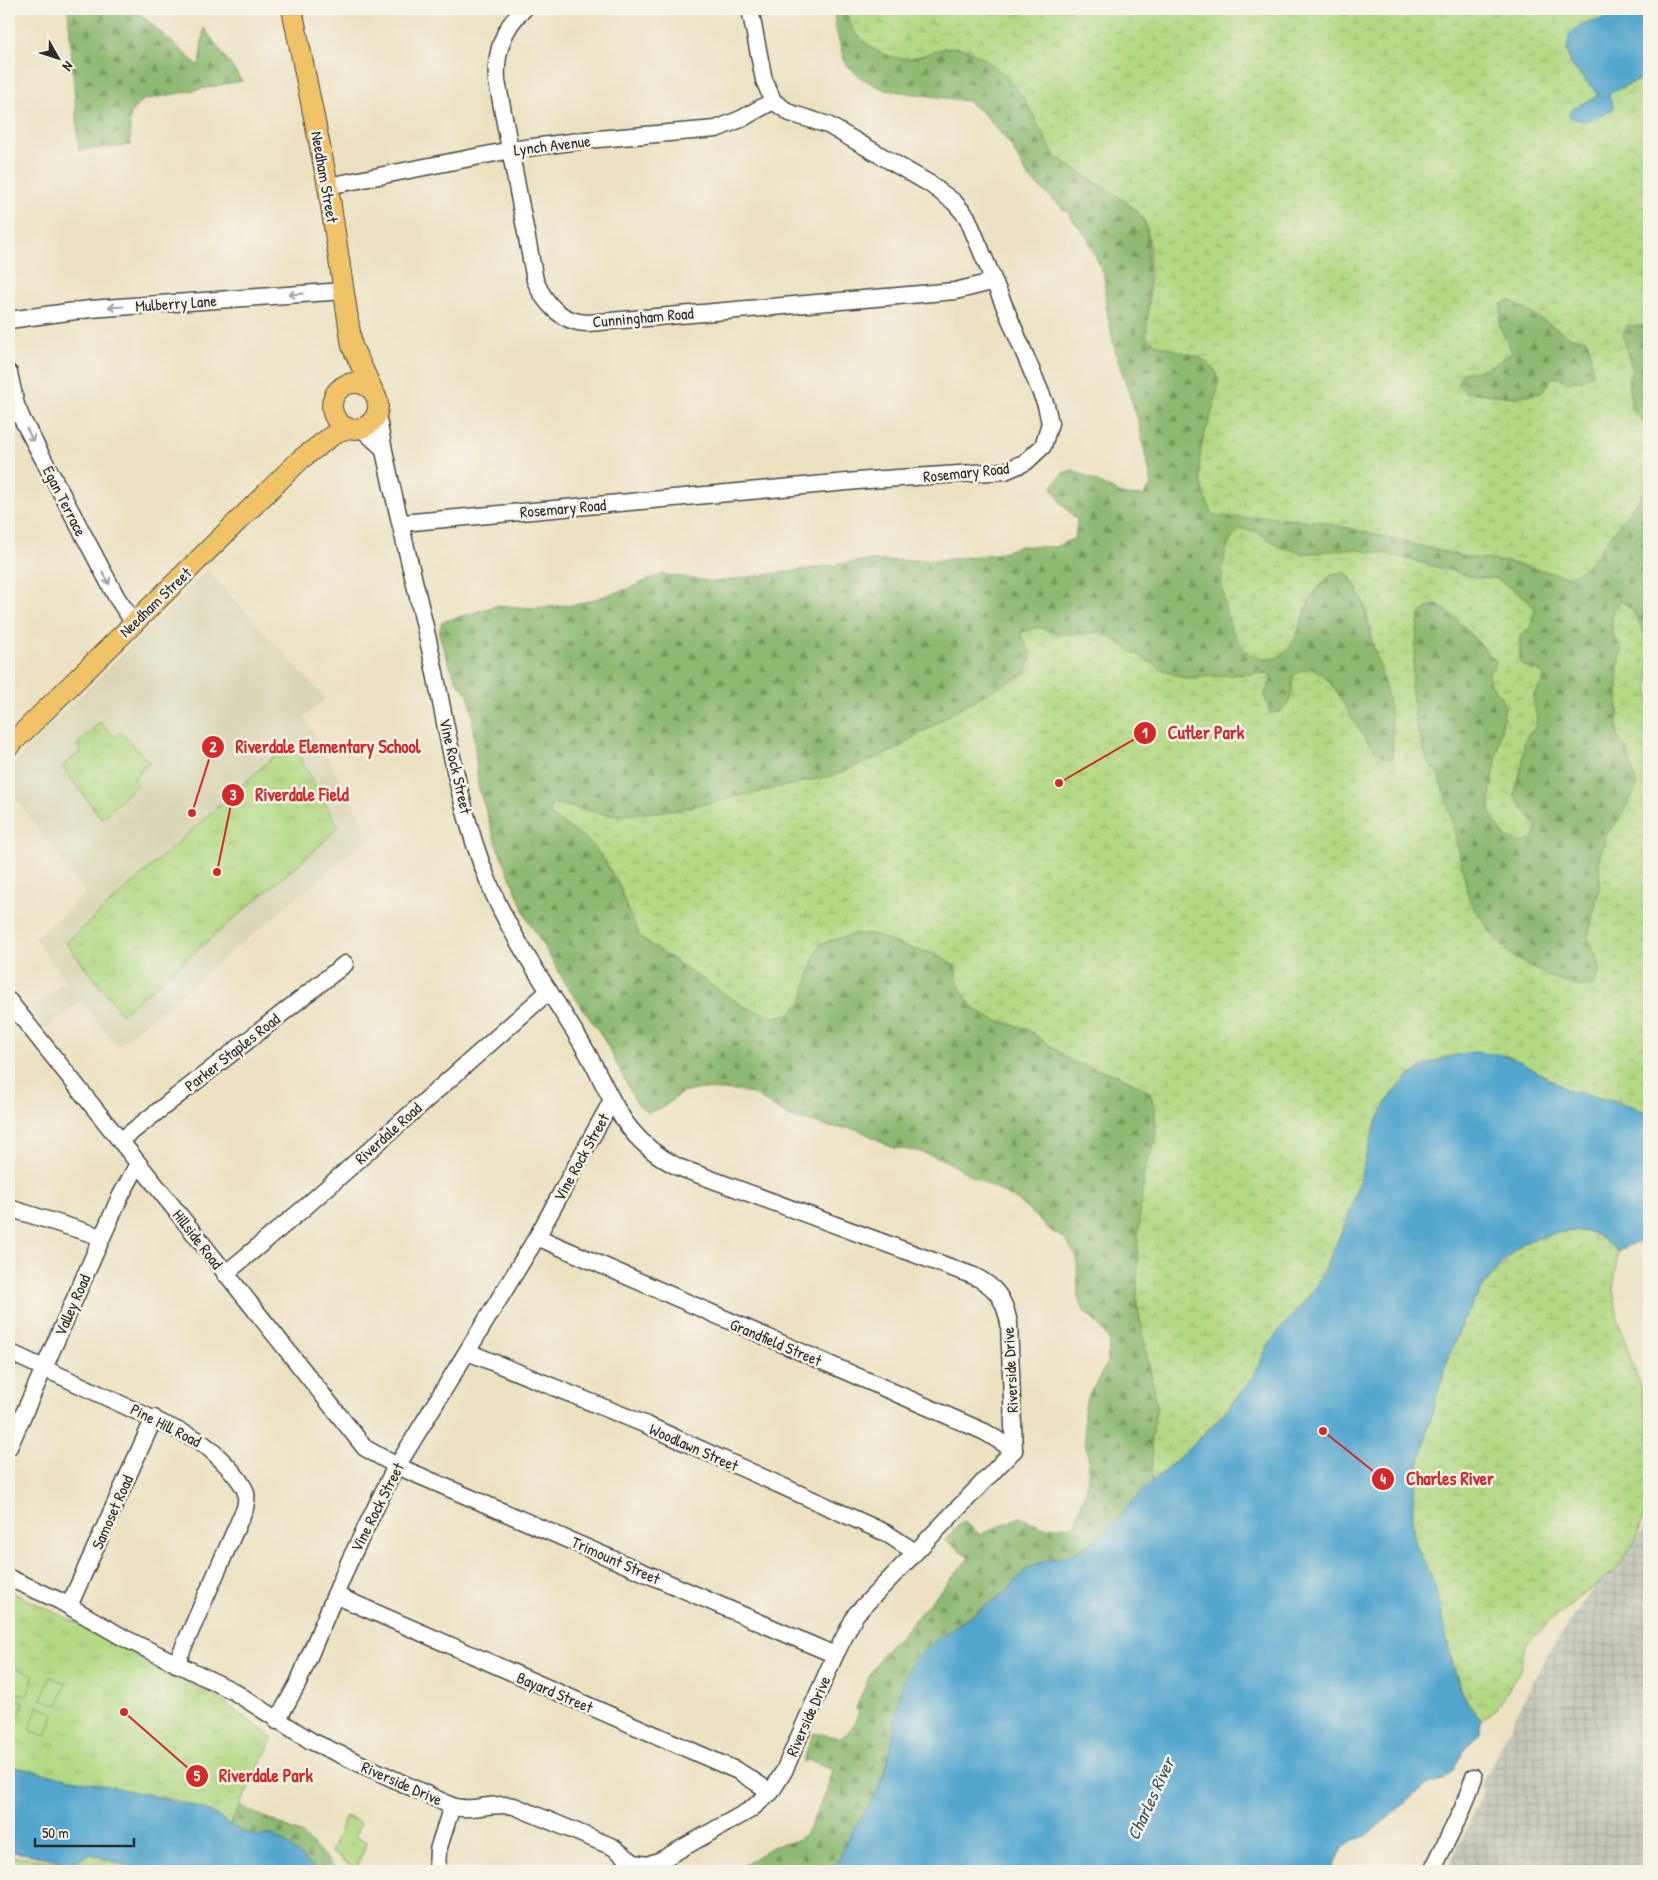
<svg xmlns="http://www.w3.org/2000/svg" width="1658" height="1880" font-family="'Patrick Hand',sans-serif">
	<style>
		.built { fill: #d9d6b5 }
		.industrial { fill: url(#industrial-grid) }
		.grass { fill: url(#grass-tufts); stroke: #6e8257 }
		.forest { fill: url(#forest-firs); stroke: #5c724e }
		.wetland { fill: url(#wetland-marsh); stroke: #6e8257; fill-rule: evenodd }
		.pitch { fill: #b2d983; stroke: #6e8257 }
		.water { fill: #53a6ce; stroke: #3f687c }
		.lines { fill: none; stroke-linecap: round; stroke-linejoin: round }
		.minor-casing { stroke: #484642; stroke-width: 19 }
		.major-casing { stroke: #484642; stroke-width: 22 }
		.minor { stroke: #fff; stroke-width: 16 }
		.major { stroke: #f1c369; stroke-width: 20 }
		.oneway { stroke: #a0a0a0 }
		.labels { text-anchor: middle; stroke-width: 5; stroke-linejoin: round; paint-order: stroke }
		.street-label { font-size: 16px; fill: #2b2b2b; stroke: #f7f3e8 }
		.water-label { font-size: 18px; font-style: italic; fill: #395664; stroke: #f7f3e8 }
		.leader { fill: none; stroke: #d62828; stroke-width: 2 }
		.callout-dot { fill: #d62828; stroke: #f7f3e8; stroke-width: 2 }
		.mark-label { font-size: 15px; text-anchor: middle; font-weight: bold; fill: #fff }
		.callout-label { font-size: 18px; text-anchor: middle; font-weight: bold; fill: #d62828; stroke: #f7f3e8; stroke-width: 5; stroke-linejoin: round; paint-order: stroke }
	</style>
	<defs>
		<pattern id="industrial-grid" width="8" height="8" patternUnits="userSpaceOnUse" patternTransform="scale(1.25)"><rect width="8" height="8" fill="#c4c6b9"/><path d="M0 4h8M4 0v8" fill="none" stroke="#a9aa9f"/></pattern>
		<pattern id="grass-tufts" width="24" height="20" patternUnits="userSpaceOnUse" patternTransform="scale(1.25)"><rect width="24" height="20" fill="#b2d983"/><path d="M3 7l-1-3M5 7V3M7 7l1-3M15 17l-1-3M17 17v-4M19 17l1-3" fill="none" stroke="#99ba71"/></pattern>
		<pattern id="forest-firs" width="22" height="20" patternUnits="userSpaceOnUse" patternTransform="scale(1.25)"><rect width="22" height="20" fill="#8db971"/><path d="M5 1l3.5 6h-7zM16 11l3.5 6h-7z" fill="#73975d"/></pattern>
		<pattern id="wetland-marsh" width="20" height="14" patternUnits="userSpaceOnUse" patternTransform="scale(1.25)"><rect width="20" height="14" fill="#b2d983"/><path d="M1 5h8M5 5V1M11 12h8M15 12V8" fill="none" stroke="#99ba71"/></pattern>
	</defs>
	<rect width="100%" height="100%" fill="#f7f3e8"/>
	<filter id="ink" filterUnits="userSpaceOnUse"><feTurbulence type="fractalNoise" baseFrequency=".02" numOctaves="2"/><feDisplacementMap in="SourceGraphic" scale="10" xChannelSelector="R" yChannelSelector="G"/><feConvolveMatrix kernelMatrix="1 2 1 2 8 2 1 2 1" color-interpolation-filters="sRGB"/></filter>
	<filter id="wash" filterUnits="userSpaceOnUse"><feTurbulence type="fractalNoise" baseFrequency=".0096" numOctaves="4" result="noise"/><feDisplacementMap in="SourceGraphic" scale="20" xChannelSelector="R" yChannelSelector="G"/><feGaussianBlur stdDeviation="1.12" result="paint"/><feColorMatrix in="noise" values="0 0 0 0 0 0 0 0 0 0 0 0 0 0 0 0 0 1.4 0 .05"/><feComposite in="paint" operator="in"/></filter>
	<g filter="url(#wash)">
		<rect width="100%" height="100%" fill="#ece2c2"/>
		<path class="built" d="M 207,570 L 326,699 L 304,717 L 371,836 L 117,1047 L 81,1001 L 45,1029 L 30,1010 L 66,982 L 34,938 L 86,894 L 9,790 L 9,767 Z"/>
		<path class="industrial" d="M 1649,1524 L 1649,1871 L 1447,1871 L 1485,1788 L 1480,1787 L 1546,1656 L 1596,1585 Z"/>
		<g class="grass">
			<path d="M 100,722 L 115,737 L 120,732 L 149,762 L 134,778 L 138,783 L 102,819 L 62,767 L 81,751 L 77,745 Z"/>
			<path d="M 291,741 L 338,827 L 316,849 L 122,1014 L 66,943 Z"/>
			<path d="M 9,1591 L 88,1628 L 173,1676 L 210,1693 L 273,1738 L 230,1825 C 201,1799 141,1794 103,1786 C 71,1780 40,1773 9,1766 Z"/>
			<path d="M 346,1816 L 361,1823 L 355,1836 L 367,1842 L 356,1869 L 331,1852 Z"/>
			<path d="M 9,1856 L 135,1871 L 9,1871 Z"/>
		</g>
		<g class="forest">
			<path d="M 68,9 L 134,9 L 199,66 L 204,28 L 242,81 L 143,100 C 125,114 130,124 131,145 L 79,150 Z"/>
			<path d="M 834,9 L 847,9 L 852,27 L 915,57 C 931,52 949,44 966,49 C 998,59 1023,92 1037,120 C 1043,133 1047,146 1057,156 C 1079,178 1132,196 1144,222 C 1148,230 1148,243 1148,252 C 1150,281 1145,315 1152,342 C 1172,348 1197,353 1213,367 C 1229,382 1204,429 1201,449 C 1200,457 1200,467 1200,476 L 1244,518 L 1267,516 L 1323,522 L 1466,557 L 1508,562 L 1569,577 L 1624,518 L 1649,485 L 1649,644 L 1633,611 L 1622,601 L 1613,612 L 1612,634 L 1619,644 L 1622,651 L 1618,667 L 1618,738 L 1627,749 L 1637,786 L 1624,812 L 1607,835 L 1599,859 L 1600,885 L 1588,937 L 1601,969 L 1593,985 L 1574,986 L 1538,971 L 1512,956 L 1490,932 L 1469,899 L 1451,816 L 1439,776 L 1427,761 L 1416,724 L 1411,686 L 1419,615 L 1431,606 L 1438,605 L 1453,616 L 1496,661 L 1494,689 L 1500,695 L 1505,706 L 1490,797 L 1537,827 L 1514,795 L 1522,765 L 1524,743 L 1535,716 L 1533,696 L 1544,680 L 1538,670 L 1524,666 L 1520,659 L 1520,636 L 1530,628 L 1535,610 L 1529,600 L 1495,578 L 1477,578 L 1389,554 L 1348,549 L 1304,554 L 1279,546 L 1256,531 L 1241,529 L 1223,568 L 1225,605 L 1294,640 L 1312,595 L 1333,573 L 1347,573 L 1363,601 L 1372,642 L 1383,673 L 1393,723 L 1392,761 C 1361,749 1344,707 1329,680 L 1293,691 C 1289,705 1285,712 1270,713 C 1266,702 1262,692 1270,682 L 1268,673 L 1184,678 L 1161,669 L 1102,632 L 1060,635 L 1038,627 L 1032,656 L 1026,673 L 965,705 L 895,750 L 835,775 L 677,810 L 615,816 L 556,804 L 551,806 L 550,815 L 585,838 L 601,855 L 619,885 L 629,914 L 670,958 L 743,1006 L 810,976 L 815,955 L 820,944 L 854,934 L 875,935 L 900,945 L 937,955 L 955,966 L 959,986 L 997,1021 L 1025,1028 L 1073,1062 L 1121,1076 L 1150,1092 L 1155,1109 L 1156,1140 L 1144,1172 L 1138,1237 L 1137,1303 L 1157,1405 L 1151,1440 L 1153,1481 L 1100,1536 L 1073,1554 L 1027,1568 L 1007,1591 L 956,1625 L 909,1669 L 899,1705 L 893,1744 L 879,1790 L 870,1808 L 850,1836 L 840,1859 L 835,1865 L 825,1871 L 736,1871 L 771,1847 L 799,1840 L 809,1828 L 826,1793 L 833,1770 L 809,1760 L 802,1762 L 814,1733 L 841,1738 L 851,1729 L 859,1713 L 856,1708 L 870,1675 L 884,1651 L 901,1635 L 968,1559 L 968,1556 L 945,1540 L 963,1521 L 980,1535 L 1020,1517 L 1044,1527 L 1074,1526 L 1087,1488 L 1089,1461 L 1085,1443 L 1084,1413 L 1087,1398 L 1106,1366 L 1110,1341 L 1100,1327 L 1085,1312 L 1078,1298 L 1077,1258 L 1065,1239 L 1050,1230 L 1018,1201 L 940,1158 L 917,1151 L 894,1148 L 857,1129 L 830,1127 L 790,1117 L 753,1094 L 738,1091 L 700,1089 L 681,1093 L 662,1108 L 648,1112 L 637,1104 L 603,1037 L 569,989 L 527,918 L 496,843 L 478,786 L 472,712 L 468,694 L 457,682 L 446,656 L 439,634 L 442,622 L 499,605 L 528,608 L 575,605 L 627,589 L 662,574 L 714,582 L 863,561 L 941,560 L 996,554 L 1020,546 L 1055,547 L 1075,538 L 1077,520 L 1062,504 L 1052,487 L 1063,473 L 1073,470 L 1123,495 L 1143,496 L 1152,484 L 1138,420 L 1115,351 L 1106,306 L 1104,275 L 1088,239 L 1068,213 L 1029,178 L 1010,144 L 986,116 L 968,101 L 885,90 L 861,78 L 845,63 L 835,26 Z"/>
			<path d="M 1510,300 L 1570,337 L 1586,339 L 1589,346 L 1593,374 C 1581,384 1568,381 1553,378 L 1541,393 L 1514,397 L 1465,392 L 1457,384 L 1463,372 L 1478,371 L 1493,365 L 1511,352 L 1499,325 L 1502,304 Z"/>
			<path d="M 1626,325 L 1649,327 L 1648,425 L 1632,411 L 1628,380 L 1632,370 L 1623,334 Z"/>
			<path d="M 240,1806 L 302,1834 L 338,1871 L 318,1871 L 283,1841 L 272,1835 L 257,1836 L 242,1832 L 230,1825 Z"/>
		</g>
		<g class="wetland">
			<path d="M 847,9 L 1638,9 L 1616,17 L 1602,19 L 1567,51 L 1570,64 L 1599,95 L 1581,105 L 1582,122 L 1614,108 L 1608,94 L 1649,75 L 1649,327 L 1627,325 L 1623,334 L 1632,370 L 1628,380 L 1632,411 L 1647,425 L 1649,424 L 1649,485 L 1594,558 L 1577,573 L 1569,577 L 1508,562 L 1466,557 L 1323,522 L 1267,516 L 1244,518 L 1214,515 C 1202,496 1197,471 1201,449 C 1204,428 1227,385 1214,369 C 1198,348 1163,354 1146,336 C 1149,308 1155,248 1145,223 C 1136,200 1078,175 1058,157 C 1048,148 1043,134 1037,122 C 1023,91 999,64 968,50 C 951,42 933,53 916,57 C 893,63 864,48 852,27 C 849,22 848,14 847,9 ZM 1510,300 L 1570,337 L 1586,339 L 1589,346 L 1593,374 C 1581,384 1568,381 1553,377 L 1541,393 L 1514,397 L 1475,393 L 1465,392 L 1457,384 L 1463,372 L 1478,371 L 1493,365 L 1512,352 L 1499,325 L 1502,304 Z"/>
			<path d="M 1241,529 L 1256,531 L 1279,546 L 1303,554 L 1348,549 L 1389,554 L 1477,578 L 1495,578 L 1529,600 L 1535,610 L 1530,628 L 1520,636 L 1520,659 L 1524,666 L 1543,674 L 1544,680 L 1533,696 L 1537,720 L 1534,729 L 1528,734 L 1524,743 L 1522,765 L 1514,795 L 1537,828 L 1532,839 L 1526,842 L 1516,842 L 1505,836 L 1491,816 L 1490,797 L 1505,707 L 1500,695 L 1489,682 L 1489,672 L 1494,668 L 1496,661 L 1453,616 L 1438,605 L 1431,606 L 1419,615 L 1411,686 L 1416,724 L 1427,761 L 1439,776 L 1451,816 L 1469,899 L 1490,932 L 1512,956 L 1538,971 L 1574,986 L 1593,985 L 1601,969 L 1588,937 L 1600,885 L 1599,859 L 1607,835 L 1624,812 L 1637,786 L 1627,749 L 1618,738 L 1618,667 L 1622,651 L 1619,644 L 1612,634 L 1613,611 L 1622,601 L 1633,611 L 1649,644 L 1649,1113 L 1622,1103 L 1569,1091 L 1542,1074 L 1448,1056 L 1422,1066 L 1402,1083 L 1376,1122 L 1349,1216 L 1315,1288 L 1269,1345 L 1252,1378 L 1228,1408 L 1187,1451 L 1153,1481 L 1151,1440 L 1157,1405 L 1137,1303 L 1138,1237 L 1144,1172 L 1156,1140 L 1155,1109 L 1150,1092 L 1121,1076 L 1073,1062 L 1026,1028 L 997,1021 L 974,1009 L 959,986 L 955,966 L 937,955 L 900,945 L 875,935 L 854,934 L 820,944 L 815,955 L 802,1001 L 790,1014 L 773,1017 L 743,1006 L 642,939 L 629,914 L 619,885 L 601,855 L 585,838 L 550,815 L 551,805 L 556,804 L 615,816 L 677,810 L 835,775 L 895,750 L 965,705 L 1026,673 L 1032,656 L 1020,633 L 1038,627 L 1060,635 L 1102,632 L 1161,669 L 1184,678 L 1268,673 L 1272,678 C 1264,695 1263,693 1270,713 L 1280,712 C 1292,702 1293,692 1292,677 C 1298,672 1305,667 1313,669 C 1340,677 1354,746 1392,760 C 1396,718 1385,685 1373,644 C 1370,637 1371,629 1369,622 C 1365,604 1358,587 1347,573 L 1333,573 C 1326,580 1317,587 1312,596 C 1300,614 1298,657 1270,659 C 1221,664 1207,549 1241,529 Z"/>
			<path d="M 1580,1231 L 1596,1234 L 1618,1252 L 1613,1289 L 1619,1324 L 1641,1389 L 1647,1417 L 1649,1434 L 1649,1507 L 1635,1540 L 1616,1570 L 1561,1612 L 1525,1645 L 1520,1670 L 1507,1692 L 1495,1709 L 1481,1720 C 1458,1696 1454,1664 1445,1633 C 1435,1601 1414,1557 1413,1524 C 1412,1494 1419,1464 1427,1434 C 1442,1373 1459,1307 1506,1261 C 1511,1256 1516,1248 1522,1244 C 1537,1234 1562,1232 1580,1231 Z"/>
			<path d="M 91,1854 L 140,1871 L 82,1871 L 66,1865 Z"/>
		</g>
		<g class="pitch">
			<path d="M 9,1666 L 34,1675 L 27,1696 L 9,1689 Z"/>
			<path d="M 50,1677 L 66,1683 L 58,1705 L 41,1699 Z"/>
			<path d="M 9,1696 L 24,1702 L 16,1722 L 9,1719 Z"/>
			<path d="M 38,1707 L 54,1713 L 46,1736 L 29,1730 Z"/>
		</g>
		<g class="water">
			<path d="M 1638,9 L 1649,9 L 1649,75 L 1608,94 L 1614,108 C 1599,116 1583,127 1568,115 C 1574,104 1590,102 1599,94 L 1570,64 L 1567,51 L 1569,35 L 1581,25 Z"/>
			<path d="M 1473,1052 L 1504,1055 L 1521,1062 L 1569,1091 L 1622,1103 L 1649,1113 L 1649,1241 L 1629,1245 L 1618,1252 C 1611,1247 1605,1239 1597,1235 C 1585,1228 1562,1231 1549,1235 C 1541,1238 1528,1240 1521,1245 C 1465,1290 1444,1365 1427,1432 C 1422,1453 1415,1476 1413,1498 C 1412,1512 1411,1531 1416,1544 C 1423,1561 1433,1577 1438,1596 C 1449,1638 1449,1687 1481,1720 L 1480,1732 L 1465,1749 L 1453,1771 L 1443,1781 L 1426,1785 L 1368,1835 L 1353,1841 L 1342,1849 L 1331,1871 L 825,1871 C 840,1864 841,1851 849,1837 C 863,1812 877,1798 886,1770 C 895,1742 896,1690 909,1668 C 929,1637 975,1616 1004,1594 C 1014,1586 1020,1573 1031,1567 C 1048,1557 1067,1559 1087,1546 C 1112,1528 1131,1501 1154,1480 C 1186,1451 1230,1414 1252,1377 C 1259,1366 1263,1354 1270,1343 C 1283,1323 1303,1307 1315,1287 C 1325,1272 1332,1254 1339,1238 C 1379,1157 1357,1069 1473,1052 Z"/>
			<path d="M 9,1766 L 132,1791 L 208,1810 L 242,1832 L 257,1836 L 272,1835 L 283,1841 L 318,1871 L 140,1871 L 92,1854 L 66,1865 L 53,1859 L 9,1851 Z"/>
		</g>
	</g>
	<g filter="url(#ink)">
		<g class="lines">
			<defs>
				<g id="minor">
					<path d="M 524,9 C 503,27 495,54 497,81 L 535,280 C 544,303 562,323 588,323 L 955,291 L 992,282"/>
					<path d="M 328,186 L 511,150 L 586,140 L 716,129 L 741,119 L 773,101"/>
					<path d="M 9,320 L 90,309 L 344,291"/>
					<path d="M 9,373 L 16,405 L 22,419 L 117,598 L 134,623"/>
					<path d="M 361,428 L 383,448"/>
					<path d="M 402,523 L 869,480 L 1005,471 L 1026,462 L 1043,446 L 1050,423 L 1046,405 L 967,217 L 954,202 L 930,184 L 828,125 L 790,113 L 773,101 L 764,80 L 750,9"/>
					<path d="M 9,1001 L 365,1448 L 397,1466 L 835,1655"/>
					<path d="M 120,1141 L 345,964"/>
					<path d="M 9,1208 L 102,1237"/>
					<path d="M 537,1237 L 985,1432 L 1014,1450"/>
					<path d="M 225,1274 L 303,1209 L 549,991"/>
					<path d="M 9,1352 L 196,1439 C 210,1447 242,1478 246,1493 C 247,1498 246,1503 245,1508 L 176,1664"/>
					<path d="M 468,1352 L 649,1426 L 886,1533 L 915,1552"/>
					<path d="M 9,1447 L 119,1199 L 138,1164"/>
					<path d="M 9,1578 L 60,1601 L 124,1638 L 233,1691 L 311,1741 L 452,1806 C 471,1813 492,1801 514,1806 L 613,1847 L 634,1863 L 647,1865 L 661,1860 L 750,1810 L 771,1792 L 784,1771 L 835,1655 L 856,1614 L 1014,1450 L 1009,1323 C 1004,1298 996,1287 974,1276 L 678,1167 C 621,1138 614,1099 585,1049 C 553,994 513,943 489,883 C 458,808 447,727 430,649 C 413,571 390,491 377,413"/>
					<path d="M 335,1595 L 738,1771 L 771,1792"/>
					<path d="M 69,1606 L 154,1418"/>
					<path d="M 277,1721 L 298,1683 L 349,1562 L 391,1476 L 537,1237 L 611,1102"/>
					<path d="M 437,1871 L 438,1850 L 452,1806"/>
					<path d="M 1432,1871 L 1463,1808 L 1474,1777"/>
				</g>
				<g id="major">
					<path d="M 292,9 L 328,186 L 352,346 L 373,391"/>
					<circle cx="355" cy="406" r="23"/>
					<path d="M 9,746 L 301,459 L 337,432 L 348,428"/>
				</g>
			</defs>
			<use href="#minor" class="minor-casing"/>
			<use href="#major" class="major-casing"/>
			<use href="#minor" class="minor"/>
			<use href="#major" class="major"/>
		</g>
		<defs><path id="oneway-shaft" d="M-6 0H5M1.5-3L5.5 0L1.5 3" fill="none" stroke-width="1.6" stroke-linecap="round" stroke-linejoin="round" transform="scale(1.25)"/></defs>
		<g class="oneway">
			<use href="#oneway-shaft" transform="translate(296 294) rotate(176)"/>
			<use href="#oneway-shaft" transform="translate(116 307) rotate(176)"/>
			<use href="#oneway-shaft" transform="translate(30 435) rotate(63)"/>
			<use href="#oneway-shaft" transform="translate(106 578) rotate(61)"/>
		</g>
	</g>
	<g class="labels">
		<g class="street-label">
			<text transform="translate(552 145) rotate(-7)" y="6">Lynch Avenue</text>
			<text transform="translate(325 177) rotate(80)" y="6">Needham Street</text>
			<text transform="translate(176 303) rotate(-4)" y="6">Mulberry Lane</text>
			<text transform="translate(643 317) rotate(-5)" y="6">Cunningham Road</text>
			<text transform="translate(966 472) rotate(-6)" y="6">Rosemary Road</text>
			<text transform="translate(65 501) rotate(63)" y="6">Egan Terrace</text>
			<text transform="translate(563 508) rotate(-5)" y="6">Rosemary Road</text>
			<text transform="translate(155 602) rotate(-44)" y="6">Needham Street</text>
			<text transform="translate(456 766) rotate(77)" y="6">Vine Rock Street</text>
			<text transform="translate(232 1052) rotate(-38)" y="6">Parker Staples Road</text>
			<text transform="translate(388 1133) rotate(-42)" y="6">Riverdale Road</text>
			<text transform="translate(581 1157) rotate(-61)" y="6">Vine Rock Street</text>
			<text transform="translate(198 1239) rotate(52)" y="6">Hillside Road</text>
			<text transform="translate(72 1305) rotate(-66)" y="6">Valley Road</text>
			<text transform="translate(776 1342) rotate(23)" y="6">Grandfield Street</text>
			<text transform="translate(1010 1370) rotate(-93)" y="6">Riverside Drive</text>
			<text transform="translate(166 1425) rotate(27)" y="6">Pine Hill Road</text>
			<text transform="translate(694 1447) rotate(24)" y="6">Woodlawn Street</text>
			<text transform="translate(377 1507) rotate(-63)" y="6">Vine Rock Street</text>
			<text transform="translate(112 1512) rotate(-66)" y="6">Samoset Road</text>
			<text transform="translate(616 1560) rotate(24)" y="6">Trimount Street</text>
			<text transform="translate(555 1692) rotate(23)" y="6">Bayard Street</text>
			<text transform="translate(808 1716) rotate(-66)" y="6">Riverside Drive</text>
			<text transform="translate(402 1783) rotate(24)" y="6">Riverside Drive</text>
		</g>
		<g class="water-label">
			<text transform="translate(1151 1799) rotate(-65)" y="6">Charles River</text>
		</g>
	</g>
	<path class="leader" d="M1059 783L1145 733M192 813L213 747M217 872L233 795M1323 1431L1383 1479M124 1712L197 1776"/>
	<g class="callout-dot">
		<circle cx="1059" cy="783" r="5"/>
		<circle cx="192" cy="813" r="5"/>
		<circle cx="217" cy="872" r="5"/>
		<circle cx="1323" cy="1431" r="5"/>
		<circle cx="124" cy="1712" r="5"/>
		<circle cx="1145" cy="733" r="12"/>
		<circle cx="213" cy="747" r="12"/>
		<circle cx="233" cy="795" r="12"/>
		<circle cx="1383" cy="1479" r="12"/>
		<circle cx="197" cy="1776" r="12"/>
	</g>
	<g class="mark-label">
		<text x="1145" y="738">1</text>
		<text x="213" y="752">2</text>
		<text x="233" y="800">3</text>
		<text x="1383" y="1484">4</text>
		<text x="197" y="1781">5</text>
	</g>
	<g class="callout-label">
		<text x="1206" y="739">Cutler Park</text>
		<text x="328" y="753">Riverdale Elementary School</text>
		<text x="302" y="801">Riverdale Field</text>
		<text x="1450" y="1485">Charles River</text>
		<text x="266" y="1782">Riverdale Park</text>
	</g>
	<rect width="1658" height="1880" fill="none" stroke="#f7f3e8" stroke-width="30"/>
	<g transform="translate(58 58) rotate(129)" stroke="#f7f3e8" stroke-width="4" paint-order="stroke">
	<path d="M0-4L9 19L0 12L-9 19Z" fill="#2b2b2b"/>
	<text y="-8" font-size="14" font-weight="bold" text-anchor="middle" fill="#2b2b2b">N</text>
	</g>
	<path d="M35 1838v8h99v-8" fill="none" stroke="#2b2b2b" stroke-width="2.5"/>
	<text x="42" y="1838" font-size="15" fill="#2b2b2b" stroke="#f7f3e8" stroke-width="4" paint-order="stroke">50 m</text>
</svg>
